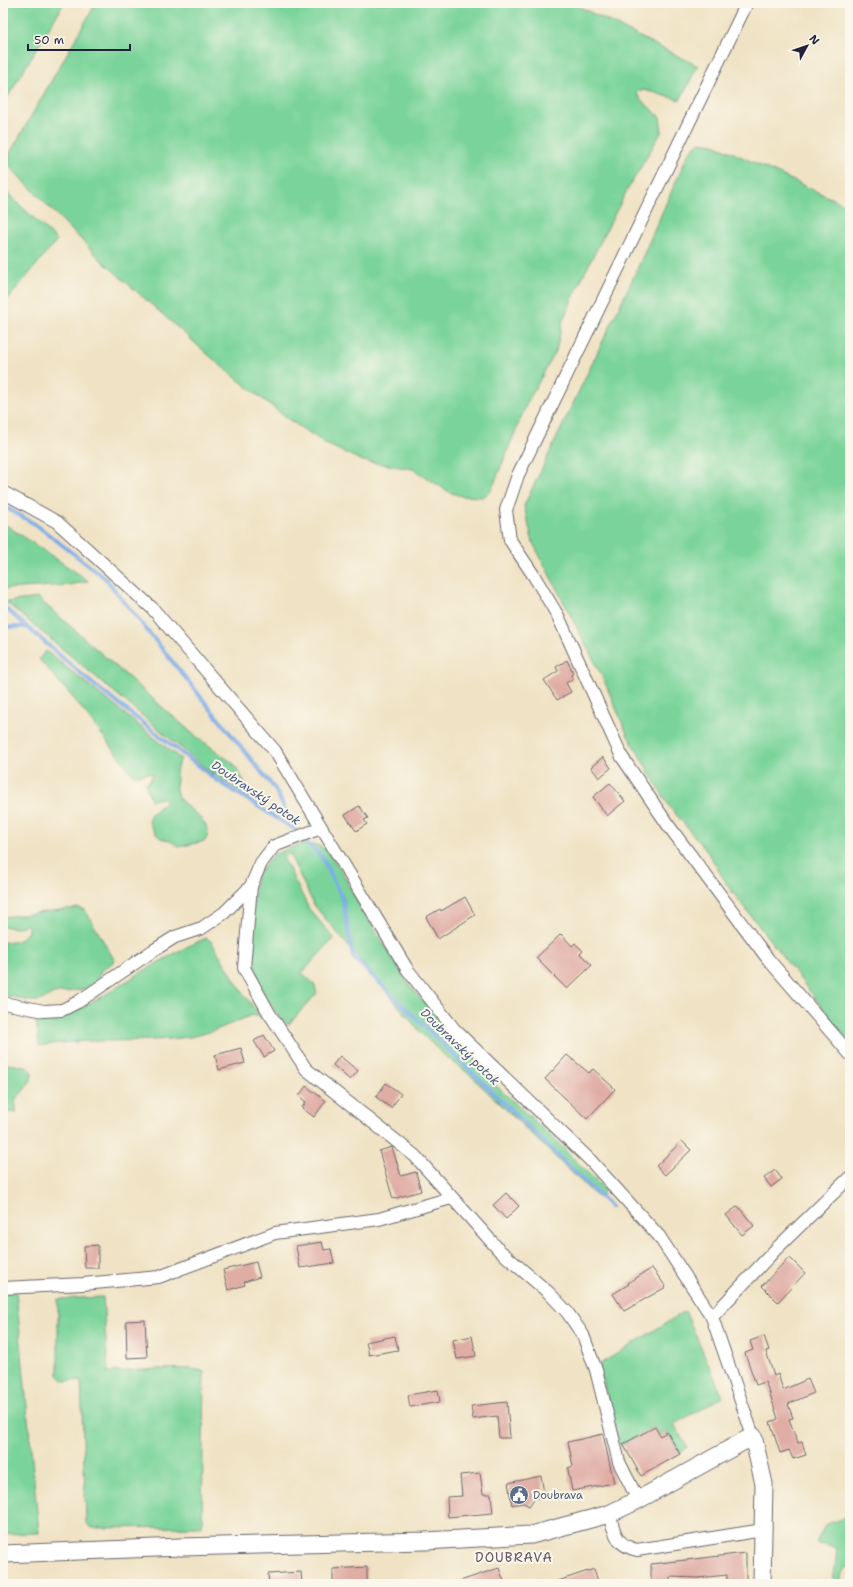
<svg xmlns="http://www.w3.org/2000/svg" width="853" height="1587" font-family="'Shantell Sans',sans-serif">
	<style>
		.green { fill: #7ad49a; stroke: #4e7b6a }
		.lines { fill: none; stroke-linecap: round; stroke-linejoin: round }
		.stream { stroke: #7cabe6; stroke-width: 4 }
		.building { fill: #e0ada5 }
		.street-casing { stroke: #6a666b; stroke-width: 14 }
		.secondary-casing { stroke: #6a666b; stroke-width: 19 }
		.street { stroke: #fff; stroke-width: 12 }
		.secondary { stroke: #fff; stroke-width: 17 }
		.labels { text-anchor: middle; stroke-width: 4; stroke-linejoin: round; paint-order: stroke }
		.service-label { font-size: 11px; fill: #4e5e75; stroke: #fbf7ec; text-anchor: start }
		.water-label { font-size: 12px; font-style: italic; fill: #46597f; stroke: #fbf7ec }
		.quarter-label { font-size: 13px; letter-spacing: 1px; fill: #645360; stroke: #fbf7ec }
	</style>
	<rect width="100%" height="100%" fill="#fbf7ec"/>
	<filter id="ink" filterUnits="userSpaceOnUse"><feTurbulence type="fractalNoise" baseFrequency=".025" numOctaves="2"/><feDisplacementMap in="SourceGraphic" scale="8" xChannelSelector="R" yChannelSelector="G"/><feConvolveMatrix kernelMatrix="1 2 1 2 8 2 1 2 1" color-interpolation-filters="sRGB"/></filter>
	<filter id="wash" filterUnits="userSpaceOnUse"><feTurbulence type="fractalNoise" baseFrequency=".012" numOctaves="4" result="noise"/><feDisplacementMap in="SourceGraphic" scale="16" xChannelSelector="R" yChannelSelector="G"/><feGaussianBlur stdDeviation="0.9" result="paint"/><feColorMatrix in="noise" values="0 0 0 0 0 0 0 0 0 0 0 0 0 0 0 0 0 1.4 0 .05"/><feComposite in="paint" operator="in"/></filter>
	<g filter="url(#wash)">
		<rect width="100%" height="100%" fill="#f0e3c5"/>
		<g class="green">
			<path d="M 3,3 L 64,3 L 3,105 Z"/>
			<path d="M 96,3 L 572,3 L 698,66 L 680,100 L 644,90 L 636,92 L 641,100 L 660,117 L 662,131 L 625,194 L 582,278 L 563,320 L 556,351 L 527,403 L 491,491 L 483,497 L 461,496 L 449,492 L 413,469 L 363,461 L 328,445 L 288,419 L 221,366 L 101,260 L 8,165 L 10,153 Z"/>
			<path d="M 699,142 L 714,144 L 850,207 L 850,1043 L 730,889 L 706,850 L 669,806 L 628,736 L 603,678 L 533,543 L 524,506 L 634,276 L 689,152 Z"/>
			<path d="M 3,189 L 57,240 L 3,305 Z"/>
			<path d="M 3,523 L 80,575 L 88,581 L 70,585 L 3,589 Z"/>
			<path d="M 38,598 L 193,734 L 234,764 L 256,801 L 210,772 L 6,602 Z"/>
			<path d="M 46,651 L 181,759 C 176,767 176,770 177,779 C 177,783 175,787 176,791 C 181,810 207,813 208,835 L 205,841 L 178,847 C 168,837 170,843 161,838 C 155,835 152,828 149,822 L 150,815 L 167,800 L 163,798 L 151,800 L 145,783 L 149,782 L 153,774 L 148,773 L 134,776 L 75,700 L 39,659 Z"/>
			<path d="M 297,845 L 317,845 L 327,850 L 345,877 L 354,896 L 407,982 L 492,1082 L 556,1141 L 603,1188 L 604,1191 L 601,1197 L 597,1197 L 469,1074 L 444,1055 L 422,1034 L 314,905 L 291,857 L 291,853 L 283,857 L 309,909 L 334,938 L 302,973 L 314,984 L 317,993 L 289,1024 L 286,1024 L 275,1011 L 260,987 L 250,940 L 256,876 L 273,855 Z"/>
			<path d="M 78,908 L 85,910 L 115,961 L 100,972 C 96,994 68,989 51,995 C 46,997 42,1001 37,1001 C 26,1002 14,996 3,995 L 3,942 C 16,943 21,941 29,930 L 27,925 L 14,928 L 3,926 L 3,917 Z"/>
			<path d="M 206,938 L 211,941 L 243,993 L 261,1017 L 252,1015 C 235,1022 206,1035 189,1037 C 139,1044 88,1037 39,1046 L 36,1019 C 83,1015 108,991 147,969 C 166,958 185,947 206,938 Z"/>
			<path d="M 7,1064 L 27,1067 L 32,1072 C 33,1082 22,1092 15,1100 L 17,1113 L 3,1111 L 3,1065 Z"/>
			<path d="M 16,1292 L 39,1533 L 3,1534 L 3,1293 Z"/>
			<path d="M 103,1297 L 108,1372 C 127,1372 190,1364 204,1372 L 202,1527 L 91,1528 L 86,1522 L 81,1380 L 64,1381 L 58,1375 L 58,1299 Z"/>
			<path d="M 685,1311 L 723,1397 L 674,1424 L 687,1447 L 680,1454 L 667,1432 L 660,1436 L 655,1427 L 623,1444 L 619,1444 L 599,1365 Z"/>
			<path d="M 846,1517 L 850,1519 L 850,1566 C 842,1567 840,1578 841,1584 L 833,1584 L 837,1548 L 816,1543 L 825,1525 Z"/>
		</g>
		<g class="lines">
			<g class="stream">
				<path d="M 3,506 L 35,524 L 105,578 L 275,789 L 294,828"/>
				<path d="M 3,606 L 93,684 L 215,779 L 294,829 L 323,859 L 343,900 L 353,957 L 611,1207"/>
				<path d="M 3,627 L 27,627"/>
			</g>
		</g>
		<g id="blocks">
			<g class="building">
				<path d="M 567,660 L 573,673 L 571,675 L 573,679 L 566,683 L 571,692 L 557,700 L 544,680 L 558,671 L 556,667 Z"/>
				<path d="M 603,757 L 611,768 L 599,778 L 591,767 Z"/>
				<path d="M 610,783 L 625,801 L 607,816 L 593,797 Z"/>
				<path d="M 359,806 L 368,818 L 364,820 L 367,824 L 356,831 L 345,815 Z"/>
				<path d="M 465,897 L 475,915 L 438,939 L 426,917 L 440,909 L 441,911 Z"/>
				<path d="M 561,934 L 572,946 L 575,943 L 583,951 L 580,954 L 592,965 L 567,989 L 536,958 Z"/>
				<path d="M 264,1035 L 274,1051 L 264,1057 L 254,1041 Z"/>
				<path d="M 241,1048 L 245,1063 L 219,1070 L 215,1055 Z"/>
				<path d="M 567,1055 L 589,1073 L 593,1069 L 615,1089 L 587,1119 L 545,1079 Z"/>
				<path d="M 340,1056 L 358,1071 L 350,1080 L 333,1065 Z"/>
				<path d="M 386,1083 L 401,1094 L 391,1108 L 376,1097 Z"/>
				<path d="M 306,1086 L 326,1101 L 314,1117 L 302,1108 L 306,1102 L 299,1096 Z"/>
				<path d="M 682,1141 L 691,1150 L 665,1175 L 656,1166 Z"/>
				<path d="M 392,1147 L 401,1176 L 416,1172 L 421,1191 L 393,1199 L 379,1151 Z"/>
				<path d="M 775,1170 L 782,1179 L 771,1187 L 764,1178 Z"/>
				<path d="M 506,1193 L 519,1206 L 506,1219 L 493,1205 Z"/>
				<path d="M 738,1206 L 754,1226 L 742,1235 L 726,1215 Z"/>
				<path d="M 322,1242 L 324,1250 L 331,1249 L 334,1263 L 300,1268 L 296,1246 Z"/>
				<path d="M 98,1245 L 98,1268 L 85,1268 L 84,1246 Z"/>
				<path d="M 789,1257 L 805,1273 L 778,1302 L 762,1286 Z"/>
				<path d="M 256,1262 L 260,1277 L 244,1282 L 245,1285 L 228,1290 L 223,1270 Z"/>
				<path d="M 652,1268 L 666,1287 L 624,1311 L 613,1294 L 629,1284 L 628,1283 Z"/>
				<path d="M 145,1320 L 147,1357 L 127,1358 L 126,1321 Z"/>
				<path d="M 395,1336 L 398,1350 L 369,1355 L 366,1342 Z"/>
				<path d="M 472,1336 L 476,1356 L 457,1359 L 453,1340 Z"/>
				<path d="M 764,1336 L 769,1350 L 766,1351 L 774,1376 L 778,1374 L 783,1390 L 808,1379 L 814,1393 L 788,1404 L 793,1418 L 789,1419 L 798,1443 L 802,1442 L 806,1455 L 793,1459 L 789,1450 L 780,1453 L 770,1422 L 778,1419 L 769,1391 L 765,1382 L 756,1385 L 745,1353 L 753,1350 L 750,1341 Z"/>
				<path d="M 438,1390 L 440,1402 L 410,1407 L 408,1395 Z"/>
				<path d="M 507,1402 L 510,1438 L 499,1438 L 497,1416 L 473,1419 L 471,1406 Z"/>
				<path d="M 655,1427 L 660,1436 L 667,1432 L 680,1454 L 641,1476 L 623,1444 Z"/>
				<path d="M 603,1434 L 614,1483 L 572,1491 L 568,1470 L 568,1468 L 573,1466 L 568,1442 Z"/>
				<path d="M 480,1473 L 483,1494 L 491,1494 L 493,1513 L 448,1517 L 447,1497 L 462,1496 L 460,1475 Z"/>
				<path d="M 541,1476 L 544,1493 L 541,1493 L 542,1497 L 534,1499 L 529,1506 L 523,1503 L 512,1505 L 508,1483 Z"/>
				<path d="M 746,1553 L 746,1584 L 727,1584 L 727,1575 L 698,1578 L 670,1577 L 670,1584 L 651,1584 L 651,1564 Z"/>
				<path d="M 367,1567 L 367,1584 L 333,1584 L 333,1569 Z"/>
				<path d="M 499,1568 L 505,1584 L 458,1584 L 457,1582 Z"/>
				<path d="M 594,1569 L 599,1584 L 555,1584 L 555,1582 Z"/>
				<path d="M 301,1572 L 302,1584 L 269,1584 L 268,1574 Z"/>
			</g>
		</g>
	</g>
	<g filter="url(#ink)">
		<use href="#blocks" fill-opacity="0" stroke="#6a666b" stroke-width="1"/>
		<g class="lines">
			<defs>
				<g id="street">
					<path d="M 747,3 L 518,475 L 506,510 L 510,540 L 534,576 L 558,616 L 622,757 L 668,825 L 768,959 L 850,1054"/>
					<path d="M 3,492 L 57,522 L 152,608 L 275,751 L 407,969 L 454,1029 L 590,1160 L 659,1236 L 712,1317 L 753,1436"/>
					<path d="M 321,828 L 274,846 L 261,863 L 251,886 L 244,968 L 269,1013 L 306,1069 L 415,1156 L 499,1250 L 549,1293 L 567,1312 L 583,1335 L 596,1370 L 619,1462 L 638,1500"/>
					<path d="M 3,1003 L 44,1011 L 62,1010 L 78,1002 L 154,950 L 175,937 L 202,928 L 224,913 L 251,886"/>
					<path d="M 3,1288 L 83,1284 L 159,1277 L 275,1233 L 379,1219 L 451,1198"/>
					<path d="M 712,1317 L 776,1249 L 850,1177"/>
					<path d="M 609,1514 C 615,1534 616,1545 637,1550 L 763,1530"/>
				</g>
				<path id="secondary" d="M 3,1554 L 181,1547 L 425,1541 L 531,1535 L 609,1514 L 638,1500 L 753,1436 L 764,1484 L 762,1584"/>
			</defs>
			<use href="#street" class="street-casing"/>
			<use href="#secondary" class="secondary-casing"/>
			<use href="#street" class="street"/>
			<use href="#secondary" class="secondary"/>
		</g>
	</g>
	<defs>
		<symbol id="civic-disc" viewBox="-11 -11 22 22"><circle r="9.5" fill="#5c6f8a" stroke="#fbf7ec"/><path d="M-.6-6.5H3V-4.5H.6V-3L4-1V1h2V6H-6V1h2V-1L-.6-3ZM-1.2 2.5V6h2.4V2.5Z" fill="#fff"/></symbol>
	</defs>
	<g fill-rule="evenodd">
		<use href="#civic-disc" x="508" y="1484" width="22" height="22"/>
	</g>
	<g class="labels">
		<g class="service-label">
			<text x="533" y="1499">Doubrava</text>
		</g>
		<g class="water-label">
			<text transform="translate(256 793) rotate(34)" y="4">Doubravský potok</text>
			<text transform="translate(460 1047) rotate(44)" y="4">Doubravský potok</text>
		</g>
		<g class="quarter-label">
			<text x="514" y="1562">DOUBRAVA</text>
		</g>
	</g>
	<rect width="853" height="1587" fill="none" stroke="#fbf7ec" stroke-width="16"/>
	<g transform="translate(807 46) rotate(50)" stroke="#fbf7ec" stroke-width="3" paint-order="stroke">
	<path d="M0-3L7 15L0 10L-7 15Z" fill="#22223b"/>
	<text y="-6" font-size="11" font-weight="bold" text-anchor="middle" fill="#22223b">N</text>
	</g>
	<path d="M28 44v6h102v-6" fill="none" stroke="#22223b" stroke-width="2"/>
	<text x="34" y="44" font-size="12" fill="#22223b" stroke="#fbf7ec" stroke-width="3" paint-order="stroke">50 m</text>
</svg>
